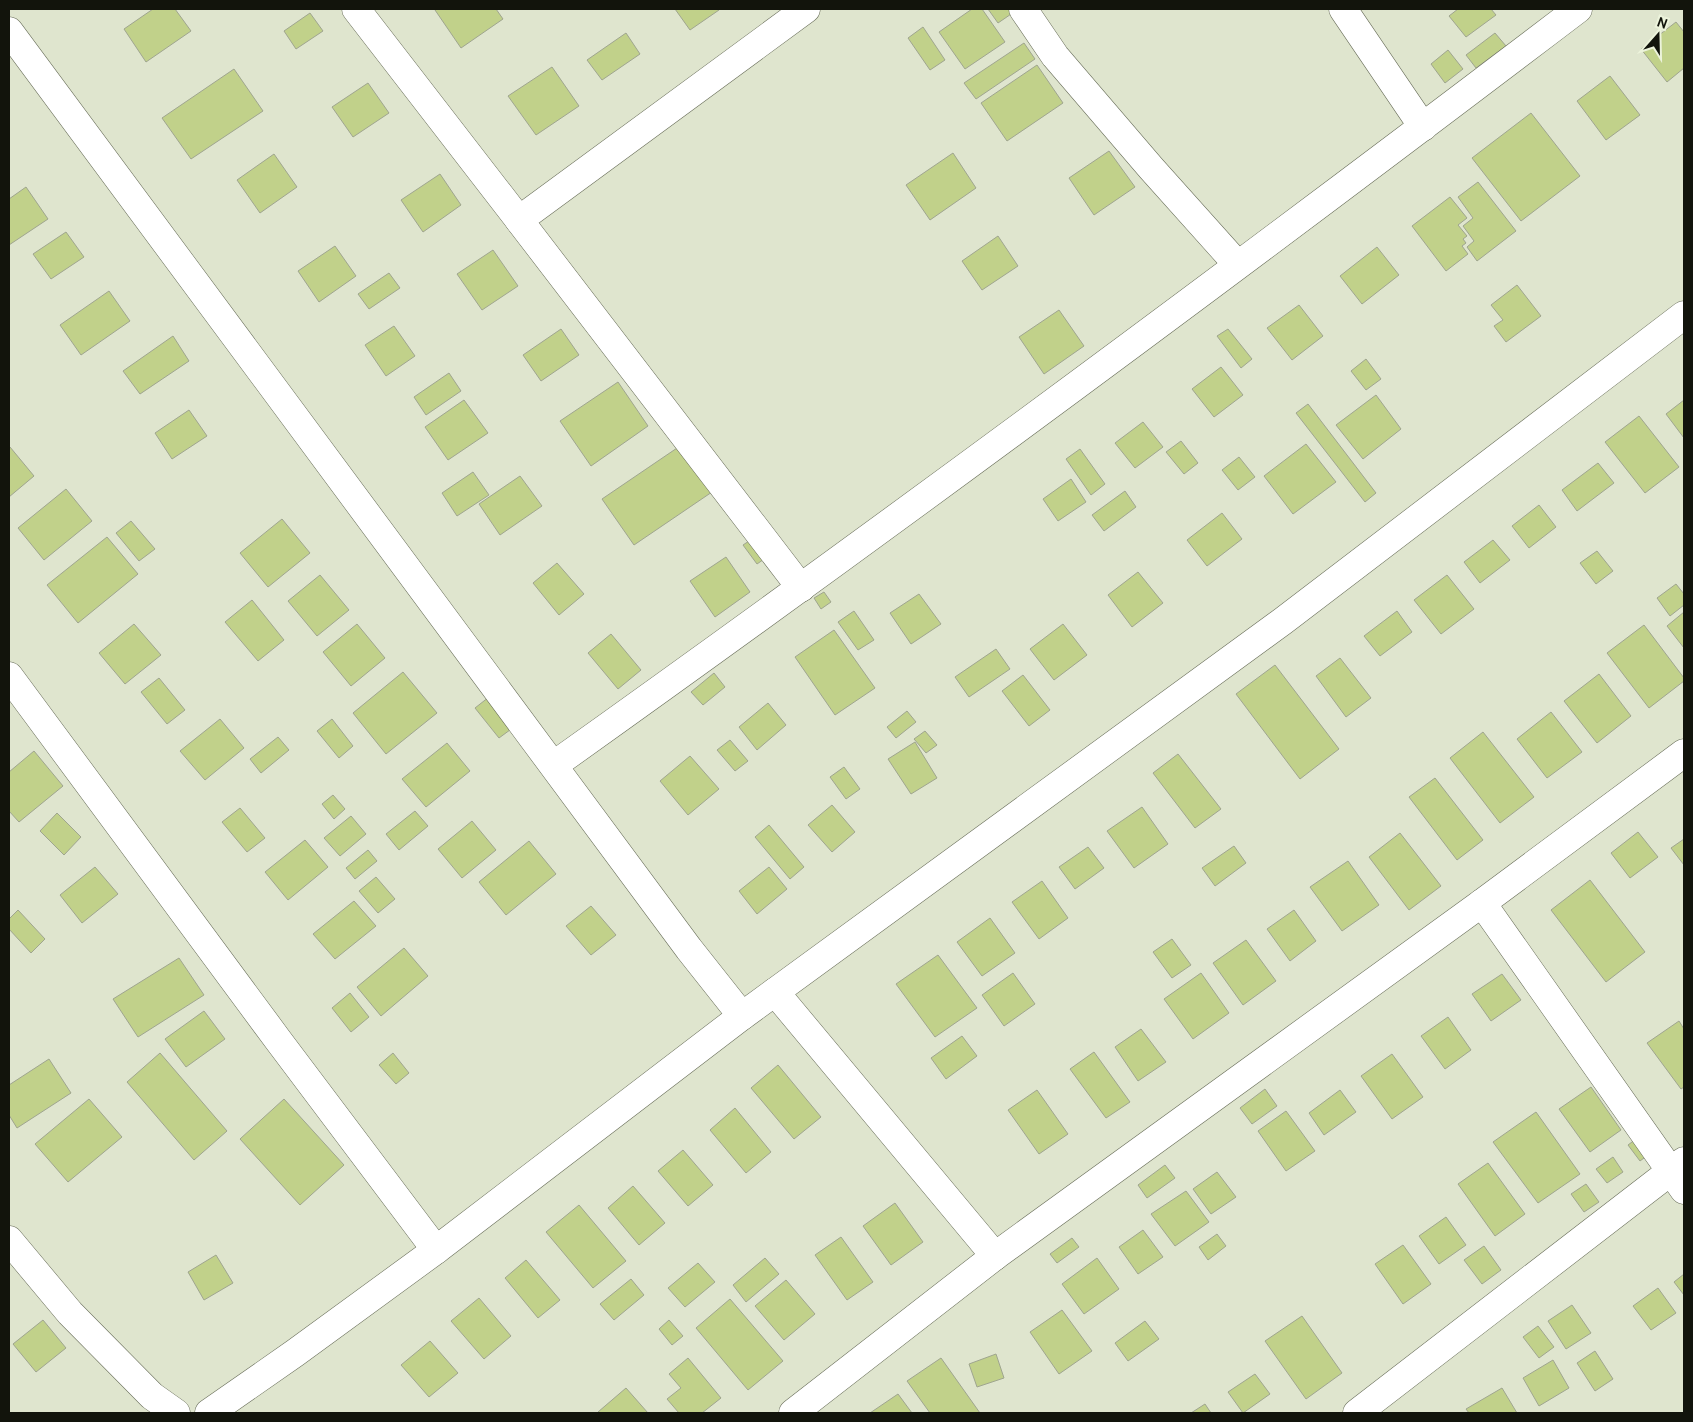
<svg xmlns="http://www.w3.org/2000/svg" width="1693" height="1422" font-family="Cabin,sans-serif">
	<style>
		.building { fill: #c1d18a; stroke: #9fa58f }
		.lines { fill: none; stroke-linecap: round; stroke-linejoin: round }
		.minor-casing { stroke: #696e5a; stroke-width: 29 }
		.minor { stroke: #fff; stroke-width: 28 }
	</style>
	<rect width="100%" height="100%" fill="#dfe5ce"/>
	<g class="building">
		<path d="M 153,9 L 175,9 L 191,31 L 146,62 L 124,29 Z"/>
		<path d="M 437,9 L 496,9 L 503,19 L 461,48 L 435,10 Z"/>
		<path d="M 675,9 L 719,9 L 719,10 L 690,30 Z"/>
		<path d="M 972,9 L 982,9 L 1005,42 L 965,69 L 939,32 Z"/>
		<path d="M 988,9 L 1016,9 L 1017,10 L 998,23 Z"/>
		<path d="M 1458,9 L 1491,9 L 1496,15 L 1466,37 L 1449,16 Z"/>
		<path d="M 310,13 L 323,31 L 296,49 L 284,31 Z"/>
		<path d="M 1676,22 L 1684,32 L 1684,68 L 1667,82 L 1641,49 Z"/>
		<path d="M 923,27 L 945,60 L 930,70 L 908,38 Z"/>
		<path d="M 626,33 L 640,54 L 602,80 L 587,60 Z"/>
		<path d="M 1495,33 L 1506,46 L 1476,68 L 1466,55 Z"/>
		<path d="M 1024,43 L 1035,59 L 976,99 L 964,83 Z"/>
		<path d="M 1448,50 L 1463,69 L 1445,83 L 1431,64 Z"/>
		<path d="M 1037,65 L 1063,103 L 1007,141 L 981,103 Z"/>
		<path d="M 552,67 L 579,106 L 536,135 L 508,96 Z"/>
		<path d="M 234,69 L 263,111 L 191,159 L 162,118 Z"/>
		<path d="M 1610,76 L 1640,115 L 1606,140 L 1577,101 Z"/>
		<path d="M 368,83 L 389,113 L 353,137 L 332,107 Z"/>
		<path d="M 1531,113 L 1580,176 L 1521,221 L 1472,158 Z"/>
		<path d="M 1109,151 L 1135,187 L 1094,215 L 1069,178 Z"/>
		<path d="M 953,153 L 976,188 L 930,220 L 906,185 Z"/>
		<path d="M 274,154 L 297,187 L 260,213 L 237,180 Z"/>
		<path d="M 440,174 L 461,205 L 423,232 L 401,200 Z"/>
		<path d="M 1478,182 L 1516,231 L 1477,261 L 1467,247 L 1474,241 L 1463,226 L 1473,218 L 1458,197 Z"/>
		<path d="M 26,187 L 48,219 L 9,245 L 9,199 Z"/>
		<path d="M 1450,197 L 1467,218 L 1458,225 L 1467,236 L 1463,239 L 1466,243 L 1462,246 L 1468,254 L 1446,271 L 1412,226 Z"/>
		<path d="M 66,232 L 84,257 L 51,279 L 33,254 Z"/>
		<path d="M 998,236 L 1018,266 L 982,290 L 962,261 Z"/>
		<path d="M 335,246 L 356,276 L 319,302 L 298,271 Z"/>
		<path d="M 1377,247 L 1399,275 L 1362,304 L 1340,276 Z"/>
		<path d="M 493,250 L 518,286 L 482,310 L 457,274 Z"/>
		<path d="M 389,273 L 400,288 L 369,309 L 358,294 Z"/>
		<path d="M 1517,285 L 1541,316 L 1506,342 L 1494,326 L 1503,320 L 1491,305 Z"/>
		<path d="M 109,291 L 130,321 L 81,355 L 60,325 Z"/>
		<path d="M 1299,305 L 1323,336 L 1292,360 L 1267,328 Z"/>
		<path d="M 1059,310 L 1084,346 L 1044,374 L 1019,337 Z"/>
		<path d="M 394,326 L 415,356 L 386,376 L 365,345 Z"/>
		<path d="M 561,329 L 579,355 L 541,381 L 523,355 Z"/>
		<path d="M 1228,329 L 1252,359 L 1241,368 L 1217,336 Z"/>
		<path d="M 173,336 L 189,361 L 140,394 L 123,371 Z"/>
		<path d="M 1366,359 L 1381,379 L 1366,390 L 1351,371 Z"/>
		<path d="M 1221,367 L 1243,395 L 1214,417 L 1192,389 Z"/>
		<path d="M 449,373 L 461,391 L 426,415 L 414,397 Z"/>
		<path d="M 618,382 L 648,426 L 591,466 L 560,421 Z"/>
		<path d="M 1376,395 L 1401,429 L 1363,459 L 1336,425 Z"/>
		<path d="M 464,400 L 488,433 L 448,460 L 425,427 Z"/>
		<path d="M 1684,400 L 1684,438 L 1666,414 Z"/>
		<path d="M 1308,404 L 1376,493 L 1365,502 L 1296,413 Z"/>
		<path d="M 189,410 L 207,436 L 172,459 L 155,433 Z"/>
		<path d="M 1639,416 L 1679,467 L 1645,493 L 1605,442 Z"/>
		<path d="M 1143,422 L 1163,447 L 1135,468 L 1115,443 Z"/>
		<path d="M 1181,441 L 1198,463 L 1184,474 L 1166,452 Z"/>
		<path d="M 1306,444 L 1336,482 L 1293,514 L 1264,476 Z"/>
		<path d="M 680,446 L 712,492 L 634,545 L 602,499 Z"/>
		<path d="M 10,447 L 34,476 L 9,497 L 9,448 Z"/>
		<path d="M 1080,449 L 1105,484 L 1091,495 L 1066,459 Z"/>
		<path d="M 1239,457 L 1255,477 L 1238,490 L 1222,470 Z"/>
		<path d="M 1598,463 L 1614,483 L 1577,511 L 1562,490 Z"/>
		<path d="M 473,472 L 489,495 L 457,516 L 442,493 Z"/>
		<path d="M 520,476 L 542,506 L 500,535 L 479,504 Z"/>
		<path d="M 1071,479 L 1086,502 L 1058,521 L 1043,499 Z"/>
		<path d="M 66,489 L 92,521 L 44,560 L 18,528 Z"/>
		<path d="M 1125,491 L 1136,507 L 1104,531 L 1092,515 Z"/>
		<path d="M 1539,505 L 1556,527 L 1529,548 L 1512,526 Z"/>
		<path d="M 1222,513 L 1242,539 L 1207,566 L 1187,540 Z"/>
		<path d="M 282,519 L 310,553 L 268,587 L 240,553 Z"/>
		<path d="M 131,521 L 155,549 L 139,561 L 116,533 Z"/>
		<path d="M 758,535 L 770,555 L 757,564 L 743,545 Z"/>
		<path d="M 107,537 L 138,574 L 78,623 L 47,585 Z"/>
		<path d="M 1493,540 L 1510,560 L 1480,583 L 1464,562 Z"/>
		<path d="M 1597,551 L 1613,571 L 1596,584 L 1580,563 Z"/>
		<path d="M 726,557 L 750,592 L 715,617 L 690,581 Z"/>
		<path d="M 557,563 L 584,594 L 559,615 L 533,583 Z"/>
		<path d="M 1138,572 L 1163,603 L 1132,627 L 1108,595 Z"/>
		<path d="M 320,575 L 349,610 L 317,636 L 288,601 Z"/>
		<path d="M 1447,575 L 1474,609 L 1441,634 L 1414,600 Z"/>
		<path d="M 1676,584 L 1684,594 L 1684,605 L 1670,616 L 1657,598 Z"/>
		<path d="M 824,592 L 831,602 L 821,609 L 814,598 Z"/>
		<path d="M 919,594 L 941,624 L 911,644 L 890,613 Z"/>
		<path d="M 252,600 L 284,640 L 258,661 L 225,622 Z"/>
		<path d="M 854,611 L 874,640 L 858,650 L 838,622 Z"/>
		<path d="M 1397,611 L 1412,632 L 1380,656 L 1364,636 Z"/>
		<path d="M 1684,612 L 1684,648 L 1667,626 Z"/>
		<path d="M 134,624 L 161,655 L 125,684 L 99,653 Z"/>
		<path d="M 357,624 L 385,658 L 351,686 L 323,652 Z"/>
		<path d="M 1063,624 L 1087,655 L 1054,680 L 1030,649 Z"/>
		<path d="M 1644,625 L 1684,678 L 1684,681 L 1649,708 L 1607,653 Z"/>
		<path d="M 834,630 L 875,688 L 835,715 L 795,657 Z"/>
		<path d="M 611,634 L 641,670 L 618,689 L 588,653 Z"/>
		<path d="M 996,649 L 1010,669 L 969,697 L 955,677 Z"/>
		<path d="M 1340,658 L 1371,698 L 1346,717 L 1316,676 Z"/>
		<path d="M 1275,665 L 1339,749 L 1300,779 L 1236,694 Z"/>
		<path d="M 403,672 L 437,713 L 386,754 L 353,713 Z"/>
		<path d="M 714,673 L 725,687 L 703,705 L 691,692 Z"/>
		<path d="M 1599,674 L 1631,716 L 1597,743 L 1564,701 Z"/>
		<path d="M 1023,675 L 1050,710 L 1029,726 L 1002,691 Z"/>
		<path d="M 159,678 L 185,710 L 167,724 L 141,692 Z"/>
		<path d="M 489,697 L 514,727 L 499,738 L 475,708 Z"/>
		<path d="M 768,703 L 786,725 L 757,750 L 739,727 Z"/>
		<path d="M 907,711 L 916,722 L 896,738 L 887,727 Z"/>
		<path d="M 1551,712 L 1582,752 L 1547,778 L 1517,739 Z"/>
		<path d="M 220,719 L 244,748 L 205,780 L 180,751 Z"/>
		<path d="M 332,719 L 353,746 L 339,758 L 317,731 Z"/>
		<path d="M 925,731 L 937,745 L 926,753 L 914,739 Z"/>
		<path d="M 1483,732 L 1534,797 L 1500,823 L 1450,758 Z"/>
		<path d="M 278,737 L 289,750 L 261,773 L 250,759 Z"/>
		<path d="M 730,740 L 748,761 L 735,771 L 717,750 Z"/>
		<path d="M 915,742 L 937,778 L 911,794 L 888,759 Z"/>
		<path d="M 447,743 L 470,771 L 426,807 L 402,779 Z"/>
		<path d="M 34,751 L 63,786 L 19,822 L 9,811 L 9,772 Z"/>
		<path d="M 1178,754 L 1221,809 L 1195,828 L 1153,773 Z"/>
		<path d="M 690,756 L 719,789 L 688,815 L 660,781 Z"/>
		<path d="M 844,767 L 860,789 L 846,799 L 830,777 Z"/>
		<path d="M 1435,778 L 1483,840 L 1457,860 L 1409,797 Z"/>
		<path d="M 333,795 L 345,809 L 334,819 L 322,804 Z"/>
		<path d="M 832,805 L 855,832 L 832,852 L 808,825 Z"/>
		<path d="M 1142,807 L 1168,844 L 1134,868 L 1107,831 Z"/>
		<path d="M 240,808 L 265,838 L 247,852 L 222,822 Z"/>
		<path d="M 415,811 L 428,826 L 399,850 L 386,834 Z"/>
		<path d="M 57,813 L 81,837 L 64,855 L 40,831 Z"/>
		<path d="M 351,816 L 366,834 L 340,856 L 324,838 Z"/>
		<path d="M 472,821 L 496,850 L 462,878 L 438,849 Z"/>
		<path d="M 769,825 L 804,867 L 790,879 L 755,837 Z"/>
		<path d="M 1638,832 L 1658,857 L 1630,878 L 1611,853 Z"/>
		<path d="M 1400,833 L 1441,886 L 1409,910 L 1369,857 Z"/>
		<path d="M 1684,839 L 1684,865 L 1671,848 Z"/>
		<path d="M 305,840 L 328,867 L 288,900 L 265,872 Z"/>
		<path d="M 529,841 L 556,874 L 506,915 L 479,882 Z"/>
		<path d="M 1234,846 L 1246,863 L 1215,886 L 1202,868 Z"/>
		<path d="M 1088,847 L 1104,868 L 1075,889 L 1059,867 Z"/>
		<path d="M 368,850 L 377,861 L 355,879 L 346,868 Z"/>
		<path d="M 1348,861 L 1379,905 L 1342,931 L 1310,887 Z"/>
		<path d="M 95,867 L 118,894 L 82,923 L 60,895 Z"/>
		<path d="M 769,867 L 787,889 L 757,914 L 739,891 Z"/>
		<path d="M 376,877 L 395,899 L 378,913 L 359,891 Z"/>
		<path d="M 1590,880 L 1645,952 L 1606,982 L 1551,910 Z"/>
		<path d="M 1042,881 L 1068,918 L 1039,939 L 1012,902 Z"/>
		<path d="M 354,901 L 376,926 L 335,959 L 313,934 Z"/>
		<path d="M 591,906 L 616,935 L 591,955 L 566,926 Z"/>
		<path d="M 18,910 L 45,939 L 31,953 L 9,929 L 9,919 Z"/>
		<path d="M 1294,910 L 1316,941 L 1290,961 L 1267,929 Z"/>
		<path d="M 990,918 L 1015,953 L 982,976 L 957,942 Z"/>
		<path d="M 1172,939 L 1191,965 L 1172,978 L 1153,952 Z"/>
		<path d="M 1246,940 L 1276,981 L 1243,1005 L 1213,963 Z"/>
		<path d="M 404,948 L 428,976 L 381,1016 L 357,987 Z"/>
		<path d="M 938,955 L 977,1008 L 935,1037 L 896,984 Z"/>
		<path d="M 179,958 L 204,995 L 138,1037 L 113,999 Z"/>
		<path d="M 1013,973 L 1035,1004 L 1004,1026 L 982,995 Z"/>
		<path d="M 1201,973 L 1229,1013 L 1193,1039 L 1164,999 Z"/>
		<path d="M 1502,974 L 1521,1000 L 1491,1021 L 1472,994 Z"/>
		<path d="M 350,993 L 369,1017 L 351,1032 L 332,1008 Z"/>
		<path d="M 204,1011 L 225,1039 L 186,1067 L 165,1039 Z"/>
		<path d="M 1448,1017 L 1471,1050 L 1445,1069 L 1421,1036 Z"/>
		<path d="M 1679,1021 L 1684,1029 L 1684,1087 L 1681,1089 L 1647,1043 Z"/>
		<path d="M 1141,1029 L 1166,1062 L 1138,1081 L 1115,1047 Z"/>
		<path d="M 962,1036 L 977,1056 L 946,1079 L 931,1058 Z"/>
		<path d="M 1094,1052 L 1130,1102 L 1106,1118 L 1070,1069 Z"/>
		<path d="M 160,1053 L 227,1131 L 194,1160 L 127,1082 Z"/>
		<path d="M 393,1053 L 409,1073 L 396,1084 L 379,1065 Z"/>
		<path d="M 1392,1054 L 1423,1097 L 1392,1119 L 1361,1076 Z"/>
		<path d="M 49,1059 L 71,1093 L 17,1128 L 9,1115 L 9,1085 Z"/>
		<path d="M 778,1065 L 821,1117 L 794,1139 L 751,1088 Z"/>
		<path d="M 1591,1087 L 1621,1130 L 1590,1152 L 1559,1109 Z"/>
		<path d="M 1265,1089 L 1277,1106 L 1252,1124 L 1240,1108 Z"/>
		<path d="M 1037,1090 L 1068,1134 L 1039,1154 L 1008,1110 Z"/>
		<path d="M 1340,1090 L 1356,1112 L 1324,1135 L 1309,1113 Z"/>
		<path d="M 89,1099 L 122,1137 L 68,1182 L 35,1144 Z"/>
		<path d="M 284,1099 L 344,1165 L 300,1205 L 240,1139 Z"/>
		<path d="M 735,1108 L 771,1152 L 746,1173 L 710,1130 Z"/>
		<path d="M 1286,1111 L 1315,1151 L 1286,1171 L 1258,1131 Z"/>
		<path d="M 1536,1112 L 1580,1174 L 1538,1203 L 1493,1142 Z"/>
		<path d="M 1636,1139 L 1648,1155 L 1640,1161 L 1628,1145 Z"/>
		<path d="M 683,1150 L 713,1185 L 688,1206 L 658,1171 Z"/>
		<path d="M 1613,1157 L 1623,1172 L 1607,1183 L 1596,1169 Z"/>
		<path d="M 1488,1163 L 1525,1214 L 1495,1236 L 1458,1184 Z"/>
		<path d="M 1165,1165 L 1175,1178 L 1147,1198 L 1138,1185 Z"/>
		<path d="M 1217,1172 L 1236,1197 L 1211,1214 L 1193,1189 Z"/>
		<path d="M 1586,1184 L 1599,1202 L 1584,1212 L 1571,1194 Z"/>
		<path d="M 633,1186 L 665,1223 L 639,1245 L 608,1208 Z"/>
		<path d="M 1186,1191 L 1209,1222 L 1175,1246 L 1151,1214 Z"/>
		<path d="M 895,1203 L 923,1242 L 891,1265 L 863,1226 Z"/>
		<path d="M 579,1205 L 626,1261 L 593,1288 L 546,1232 Z"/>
		<path d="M 1446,1217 L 1466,1245 L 1439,1264 L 1419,1236 Z"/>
		<path d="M 1143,1230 L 1163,1257 L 1138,1274 L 1119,1247 Z"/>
		<path d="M 1217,1234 L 1226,1246 L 1208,1260 L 1199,1247 Z"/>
		<path d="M 841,1237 L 873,1282 L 847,1300 L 815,1255 Z"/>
		<path d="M 1072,1238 L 1079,1247 L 1057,1263 L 1050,1254 Z"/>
		<path d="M 1403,1245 L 1431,1284 L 1403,1304 L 1375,1264 Z"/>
		<path d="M 1484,1246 L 1501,1270 L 1482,1284 L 1464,1260 Z"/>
		<path d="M 216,1255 L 233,1283 L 204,1300 L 188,1272 Z"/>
		<path d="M 765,1258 L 779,1274 L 746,1302 L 733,1285 Z"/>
		<path d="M 1097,1258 L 1119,1289 L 1084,1314 L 1062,1284 Z"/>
		<path d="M 526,1260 L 560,1300 L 538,1318 L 505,1278 Z"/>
		<path d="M 698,1263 L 715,1282 L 685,1307 L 668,1288 Z"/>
		<path d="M 1684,1274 L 1684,1295 L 1674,1282 Z"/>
		<path d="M 631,1279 L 644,1295 L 614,1320 L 600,1304 Z"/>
		<path d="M 786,1280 L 815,1314 L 784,1340 L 755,1306 Z"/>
		<path d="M 1658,1288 L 1676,1313 L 1651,1330 L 1633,1306 Z"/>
		<path d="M 479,1298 L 511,1336 L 484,1359 L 451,1321 Z"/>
		<path d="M 730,1299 L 783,1361 L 748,1390 L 696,1328 Z"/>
		<path d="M 1572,1305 L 1591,1333 L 1566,1349 L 1548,1321 Z"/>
		<path d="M 1062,1310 L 1092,1351 L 1059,1374 L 1030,1332 Z"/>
		<path d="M 1302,1316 L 1342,1373 L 1306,1399 L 1265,1341 Z"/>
		<path d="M 43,1320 L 66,1348 L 36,1372 L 13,1344 Z"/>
		<path d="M 669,1320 L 683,1336 L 672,1345 L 659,1329 Z"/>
		<path d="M 1145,1321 L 1159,1339 L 1128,1361 L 1115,1343 Z"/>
		<path d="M 1538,1326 L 1554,1347 L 1539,1358 L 1523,1337 Z"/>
		<path d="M 430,1341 L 458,1373 L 429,1397 L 401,1365 Z"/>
		<path d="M 1595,1351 L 1613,1379 L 1595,1391 L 1577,1363 Z"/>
		<path d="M 996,1354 L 1004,1378 L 977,1387 L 969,1364 Z"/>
		<path d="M 688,1358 L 721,1398 L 702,1413 L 679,1413 L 667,1399 L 681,1388 L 669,1374 Z"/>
		<path d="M 941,1358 L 980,1413 L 930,1413 L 907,1381 Z"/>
		<path d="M 1553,1360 L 1569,1388 L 1539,1406 L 1523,1378 Z"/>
		<path d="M 1255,1374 L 1270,1394 L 1243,1413 L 1228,1392 Z"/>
		<path d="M 626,1388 L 648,1413 L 598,1413 L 598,1412 Z"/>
		<path d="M 1502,1388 L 1517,1413 L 1469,1413 L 1466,1409 Z"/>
		<path d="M 898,1394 L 912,1413 L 870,1413 Z"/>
		<path d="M 1205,1404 L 1211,1413 L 1191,1413 Z"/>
	</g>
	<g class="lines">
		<defs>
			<g id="minor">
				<path d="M 356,9 L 519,220"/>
				<path d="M 1023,9 L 1055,56 L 1151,168 L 1237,264"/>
				<path d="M 1343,9 L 1423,127"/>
				<path d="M 9,31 L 689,949 L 742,1016"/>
				<path d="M 801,588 L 519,220 L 806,9"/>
				<path d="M 9,676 L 278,1040 L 436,1250"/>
				<path d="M 554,765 C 899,519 1240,266 1578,9"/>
				<path d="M 1482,903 L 1684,1190"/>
				<path d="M 775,992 L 995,1256"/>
				<path d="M 9,1240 L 70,1313 L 152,1396 L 176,1413"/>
				<path d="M 209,1413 L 295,1353 L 436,1250 L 742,1016 L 1283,621 L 1684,315"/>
				<path d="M 793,1413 L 995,1256 L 1482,903 L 1684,753"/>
				<path d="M 1357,1413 L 1684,1161"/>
			</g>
		</defs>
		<use href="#minor" class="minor-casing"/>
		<use href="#minor" class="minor"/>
	</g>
	<rect width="1693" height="1422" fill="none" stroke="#12140c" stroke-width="20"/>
	<g transform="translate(1658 35) rotate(20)" stroke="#ecf3db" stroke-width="4" paint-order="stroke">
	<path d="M0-4L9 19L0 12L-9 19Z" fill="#12140c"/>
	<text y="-8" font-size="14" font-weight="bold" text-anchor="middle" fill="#12140c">N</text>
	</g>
</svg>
